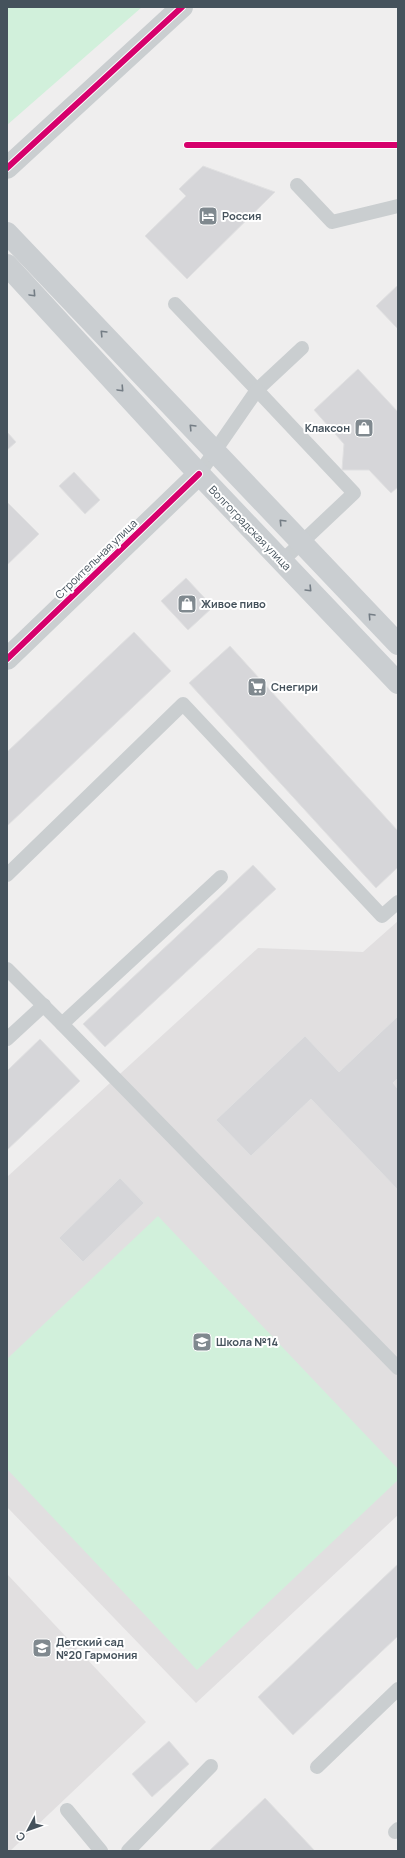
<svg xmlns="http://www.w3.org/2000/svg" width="405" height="1858" font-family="Manrope,sans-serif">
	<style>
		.education { fill: #e1dfe0 }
		.green { fill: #d1f0db }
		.building { fill: #d6d6d9; stroke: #e0e0e1 }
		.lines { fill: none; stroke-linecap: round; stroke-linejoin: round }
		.service { stroke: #caced0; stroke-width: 14 }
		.tertiary { stroke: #caced0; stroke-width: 22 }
		.secondary { stroke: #caced1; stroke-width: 22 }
		.cycleway-casing { stroke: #fff; stroke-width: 8 }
		.cycleway { stroke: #d6006c; stroke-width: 6 }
		.oneway { stroke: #747d85 }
		.labels { text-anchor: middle; stroke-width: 4; stroke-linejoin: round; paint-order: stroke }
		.poi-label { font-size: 11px; font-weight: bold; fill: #45525c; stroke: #fff; text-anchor: start }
		.street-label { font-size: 11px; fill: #45525c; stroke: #fff }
	</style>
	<rect width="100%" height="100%" fill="#efeeee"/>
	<g class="education">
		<path d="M 398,921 L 398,1515 L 196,1703 L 7,1507 L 7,1177 L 258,948 L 363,952 Z"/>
		<path d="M 7,1574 L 146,1722 L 10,1851 L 7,1851 Z"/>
	</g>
	<g class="green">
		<path d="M 7,7 L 142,7 L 7,125 Z"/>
		<path d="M 158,1216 L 398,1469 L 398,1480 L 197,1670 L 7,1469 L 7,1359 Z"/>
	</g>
	<g class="building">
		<path d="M 203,166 L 275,192 L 187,279 L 145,236 L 186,196 L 179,189 Z"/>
		<path d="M 398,285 L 398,329 L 376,306 Z"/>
		<path d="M 358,369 L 398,412 L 398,487 L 391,493 L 369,470 L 342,470 L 344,444 L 314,410 Z"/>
		<path d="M 7,432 L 16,442 L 7,450 Z"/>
		<path d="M 74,472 L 100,500 L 85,514 L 59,486 Z"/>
		<path d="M 7,502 L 39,534 L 7,565 Z"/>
		<path d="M 186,578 L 213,607 L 188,630 L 161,601 Z"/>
		<path d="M 134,632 L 171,671 L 7,826 L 7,752 Z"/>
		<path d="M 230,646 L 398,831 L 398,867 L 376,888 L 189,683 Z"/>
		<path d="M 253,865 L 276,889 L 105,1047 L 83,1024 Z"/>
		<path d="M 398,1016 L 398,1078 L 393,1083 L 398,1089 L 398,1190 L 311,1099 L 251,1156 L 216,1120 L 305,1036 L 339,1072 Z"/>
		<path d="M 40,1039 L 80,1081 L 7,1150 L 7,1071 Z"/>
		<path d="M 120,1178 L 144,1203 L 83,1262 L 59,1238 Z"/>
		<path d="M 398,1564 L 398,1636 L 293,1735 L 258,1697 Z"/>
		<path d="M 169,1741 L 189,1764 L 152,1797 L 132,1774 Z"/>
		<path d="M 265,1798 L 315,1851 L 209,1851 Z"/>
	</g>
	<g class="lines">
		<g class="service">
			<path d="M 297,185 L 332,222 L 398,206"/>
			<path d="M 175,304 L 257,390 L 302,348"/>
			<path d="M 199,474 L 257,390 L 354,493 L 282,561"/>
			<path d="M 7,875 L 183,704 L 382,916 L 398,902"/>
			<path d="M 7,969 L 62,1024 L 221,877"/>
			<path d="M 62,1024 L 398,1368"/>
			<path d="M 7,1039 L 44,1005"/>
			<path d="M 317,1767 L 398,1689"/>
			<path d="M 67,1810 L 101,1851"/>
			<path d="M 395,1832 L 398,1829"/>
			<path d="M 128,1851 L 211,1766"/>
		</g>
		<g class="tertiary">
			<path d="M 7,168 L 182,7"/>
			<path d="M 7,659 L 199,474"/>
		</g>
		<g class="secondary">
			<path d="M 7,233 L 398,644"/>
			<path d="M 7,265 L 199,474 L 398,683"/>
		</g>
		<defs>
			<g id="cycleway">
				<path d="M 187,145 L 398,145"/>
				<path d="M 7,168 L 182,7"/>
				<path d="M 7,659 L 199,474"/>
			</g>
		</defs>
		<use href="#cycleway" class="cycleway-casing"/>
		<use href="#cycleway" class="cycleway"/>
	</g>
	<defs><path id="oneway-chevron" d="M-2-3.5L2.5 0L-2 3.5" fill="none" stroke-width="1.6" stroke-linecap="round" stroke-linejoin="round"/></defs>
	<g class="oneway">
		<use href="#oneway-chevron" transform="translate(33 294) rotate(47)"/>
		<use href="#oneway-chevron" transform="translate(103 333) rotate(-134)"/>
		<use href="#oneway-chevron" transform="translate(121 389) rotate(47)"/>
		<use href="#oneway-chevron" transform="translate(192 427) rotate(-134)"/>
		<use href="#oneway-chevron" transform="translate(282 522) rotate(-134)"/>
		<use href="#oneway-chevron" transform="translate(309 589) rotate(46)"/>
		<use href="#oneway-chevron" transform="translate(371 616) rotate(-133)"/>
	</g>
	<defs>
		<symbol id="hotel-square" viewBox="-11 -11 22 22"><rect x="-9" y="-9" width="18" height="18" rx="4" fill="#80898f" stroke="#fff"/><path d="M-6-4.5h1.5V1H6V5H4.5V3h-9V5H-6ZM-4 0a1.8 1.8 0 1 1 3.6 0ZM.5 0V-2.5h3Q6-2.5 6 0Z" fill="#fff"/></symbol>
		<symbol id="shop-square" viewBox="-11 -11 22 22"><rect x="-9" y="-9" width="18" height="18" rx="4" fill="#80898f" stroke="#fff"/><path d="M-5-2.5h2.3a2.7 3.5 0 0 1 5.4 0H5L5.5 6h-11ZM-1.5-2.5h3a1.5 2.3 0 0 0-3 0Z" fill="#fff"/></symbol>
		<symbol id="supermarket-square" viewBox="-11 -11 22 22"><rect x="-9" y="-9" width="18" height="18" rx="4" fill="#80898f" stroke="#fff"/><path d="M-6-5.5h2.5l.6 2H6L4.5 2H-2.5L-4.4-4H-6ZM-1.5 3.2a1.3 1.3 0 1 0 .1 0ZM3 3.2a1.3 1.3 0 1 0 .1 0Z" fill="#fff"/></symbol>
		<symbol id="school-square" viewBox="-11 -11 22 22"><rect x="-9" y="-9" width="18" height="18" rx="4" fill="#80898f" stroke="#fff"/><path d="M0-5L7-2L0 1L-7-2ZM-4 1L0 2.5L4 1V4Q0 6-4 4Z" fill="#fff"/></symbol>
	</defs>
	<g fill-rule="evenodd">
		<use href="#hotel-square" x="197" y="205" width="22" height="22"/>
		<use href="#shop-square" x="353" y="417" width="22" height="22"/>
		<use href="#shop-square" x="176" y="593" width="22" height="22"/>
		<use href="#supermarket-square" x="246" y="676" width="22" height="22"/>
		<use href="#school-square" x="191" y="1331" width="22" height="22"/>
		<use href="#school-square" x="31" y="1637" width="22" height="22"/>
	</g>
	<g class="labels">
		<g class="poi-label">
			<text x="222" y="220">Россия</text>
			<text x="350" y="432" text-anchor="end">Клаксон</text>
			<text x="201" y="608">Живое пиво</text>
			<text x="271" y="691">Снегири</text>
			<text x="216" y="1346">Школа №14</text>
			<text x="56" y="1646">Детский сад<tspan x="56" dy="13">№20 Гармония</tspan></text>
		</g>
		<g class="street-label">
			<text transform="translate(250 528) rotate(46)" y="4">Волгоградская улица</text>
			<text transform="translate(96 559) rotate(-44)" y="4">Строительная улица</text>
		</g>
	</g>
	<rect width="405" height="1858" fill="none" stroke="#45525c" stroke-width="16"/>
	<g transform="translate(28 1830) rotate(229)" stroke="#ffffff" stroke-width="3" paint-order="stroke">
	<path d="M0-3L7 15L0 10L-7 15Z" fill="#45525c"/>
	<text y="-6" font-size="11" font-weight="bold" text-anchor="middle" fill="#45525c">С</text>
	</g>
</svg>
